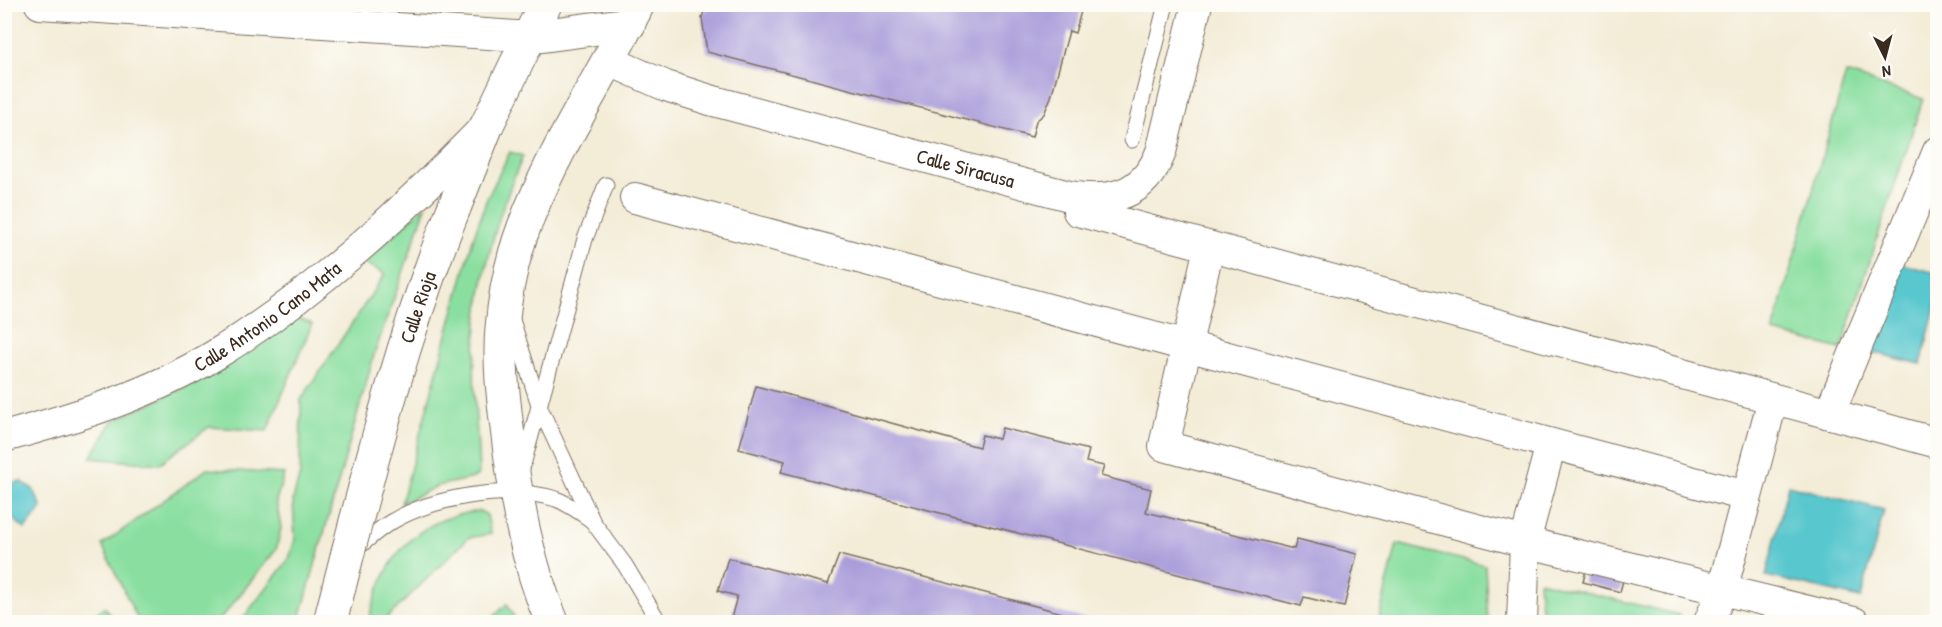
<svg xmlns="http://www.w3.org/2000/svg" width="1942" height="627" font-family="'Patrick Hand',sans-serif">
	<style>
		.green { fill: #8adfa0; stroke: #62845f; stroke-width: 1.5 }
		.water { fill: #59c7ce; stroke: #4a7876; stroke-width: 1.5 }
		.building { fill: #aa9eda }
		.lines { fill: none; stroke-linecap: round; stroke-linejoin: round }
		.lane-casing { stroke: #7b6e5f; stroke-width: 17 }
		.street-casing { stroke: #7b6e5f; stroke-width: 32 }
		.secondary-casing { stroke: #7b6e5f; stroke-width: 35 }
		.lane { stroke: #fff; stroke-width: 15 }
		.street { stroke: #fff; stroke-width: 30 }
		.secondary { stroke: #fff; stroke-width: 33 }
		.secondary-bridge-casing { stroke: #7b6e5f; stroke-width: 35; stroke-linecap: butt }
		.secondary-bridge { stroke: #fff; stroke-width: 33 }
		.labels { text-anchor: middle; stroke-width: 4.5; stroke-linejoin: round; paint-order: stroke }
		.street-label { font-size: 20px; fill: #3b2a1e; stroke: #fdfcf7 }
	</style>
	<rect width="100%" height="100%" fill="#fdfcf7"/>
	<filter id="ink" filterUnits="userSpaceOnUse"><feTurbulence type="fractalNoise" baseFrequency=".0167" numOctaves="2"/><feDisplacementMap in="SourceGraphic" scale="12" xChannelSelector="R" yChannelSelector="G"/><feConvolveMatrix kernelMatrix="1 2 1 2 8 2 1 2 1" color-interpolation-filters="sRGB"/></filter>
	<filter id="wash" filterUnits="userSpaceOnUse"><feTurbulence type="fractalNoise" baseFrequency=".008" numOctaves="4" result="noise"/><feDisplacementMap in="SourceGraphic" scale="24" xChannelSelector="R" yChannelSelector="G"/><feGaussianBlur stdDeviation="1.35" result="paint"/><feColorMatrix in="noise" values="0 0 0 0 0 0 0 0 0 0 0 0 0 0 0 0 0 1.4 0 .05"/><feComposite in="paint" operator="in"/></filter>
	<g filter="url(#wash)">
		<rect width="100%" height="100%" fill="#f3ecd7"/>
		<g class="green">
			<path d="M 1846,73 L 1923,99 L 1841,349 L 1773,332 Z"/>
			<path d="M 510,152 L 523,156 C 496,217 478,284 475,351 C 472,392 478,433 479,474 L 473,478 L 437,486 L 401,504 L 473,239 L 486,201 Z"/>
			<path d="M 427,204 L 374,355 L 299,622 L 240,622 L 289,559 L 295,539 L 293,500 L 300,474 L 301,400 L 385,274 L 364,263 Z"/>
			<path d="M 297,318 L 312,324 L 267,431 L 209,427 L 159,464 L 90,458 L 113,421 L 216,373 Z"/>
			<path d="M 207,469 L 284,474 L 276,501 L 281,528 L 276,550 L 218,622 L 139,622 L 102,545 Z"/>
			<path d="M 480,511 L 487,515 L 491,534 L 468,538 L 383,622 L 368,622 C 383,561 412,518 480,511 Z"/>
			<path d="M 1397,544 L 1485,565 L 1488,622 L 1378,622 Z"/>
			<path d="M 1539,581 L 1679,615 L 1677,622 L 1542,622 Z"/>
			<path d="M 507,604 L 517,622 L 488,622 Z"/>
			<path d="M 105,607 L 114,622 L 83,622 Z"/>
		</g>
		<g class="water">
			<path d="M 1897,263 L 1937,273 L 1937,300 L 1921,364 L 1858,349 Z"/>
			<path d="M 20,481 L 33,489 L 42,508 L 25,529 L 7,514 L 5,516 L 5,486 Z"/>
			<path d="M 1788,485 L 1884,510 L 1861,598 L 1766,576 Z"/>
		</g>
		<g id="blocks">
			<g class="building">
				<path d="M 706,4 L 1083,4 L 1075,33 L 1069,31 L 1051,97 L 1044,114 L 1036,121 L 1032,137 L 707,52 L 702,18 Z"/>
				<path d="M 756,386 L 979,447 L 982,435 L 999,439 L 1002,428 L 1089,450 L 1086,462 L 1104,466 L 1101,476 L 1151,489 L 1146,512 L 1294,549 L 1297,539 L 1357,554 L 1344,607 L 1304,597 L 1301,606 L 781,472 L 785,461 L 739,449 Z"/>
				<path d="M 839,555 L 1097,622 L 730,622 L 737,596 L 718,591 L 728,558 L 828,584 Z"/>
				<path d="M 1589,559 L 1626,569 L 1620,592 L 1583,582 Z"/>
			</g>
		</g>
	</g>
	<g filter="url(#ink)">
		<use href="#blocks" fill-opacity="0" stroke="#7b6e5f" stroke-width="1.5"/>
		<g class="lines">
			<defs>
				<g id="lane">
					<path d="M 1132,140 L 1166,4"/>
					<path d="M 512,320 L 540,408 L 593,522 L 625,565 L 659,622"/>
					<path d="M 521,472 L 585,239 L 606,185"/>
					<path d="M 354,551 C 366,541 377,530 391,522 C 433,497 508,484 556,499 C 569,504 580,512 591,520"/>
				</g>
				<g id="street">
					<path d="M 40,4 L 531,37"/>
					<path id="s1" d="M 610,61 L 666,86 L 710,100 L 1069,196 C 1112,203 1144,195 1161,152 L 1197,4"/>
					<path d="M 635,198 L 1746,496"/>
					<path d="M 1078,211 L 1938,443"/>
					<path d="M 1209,247 L 1164,446 L 1525,542 L 1854,622"/>
					<path d="M 1829,414 L 1938,151"/>
					<path id="s2" d="M 4,437 C 77,417 151,394 215,355 C 316,293 403,211 485,127"/>
					<path d="M 1522,622 L 1525,542 L 1551,444"/>
					<path d="M 1709,622 L 1722,590 L 1773,399"/>
				</g>
				<g id="secondary">
					<path d="M 531,37 L 629,24"/>
					<path d="M 454,208 L 487,125 L 545,4"/>
					<path d="M 552,622 C 526,560 515,495 507,428 C 503,396 499,361 502,328 C 505,290 514,250 529,214 C 559,141 603,75 638,4"/>
				</g>
			</defs>
			<use href="#lane" class="lane-casing"/>
			<use href="#street" class="street-casing"/>
			<use href="#secondary" class="secondary-casing"/>
			<use href="#lane" class="lane"/>
			<use href="#street" class="street"/>
			<use href="#secondary" class="secondary"/>
			<defs>
				<g id="secondary-bridge">
					<path id="s3" d="M 330,622 C 367,480 399,344 454,208"/>
				</g>
			</defs>
			<use href="#secondary-bridge" class="secondary-bridge-casing"/>
			<use href="#secondary-bridge" class="secondary-bridge"/>
		</g>
	</g>
	<g class="labels">
		<g class="street-label">
			<text dy="7" stroke="none"><textPath href="#s1" startOffset="372">Calle Siracusa</textPath></text>
			<text dy="7" stroke="none"><textPath href="#s3" startOffset="327">Calle Rioja</textPath></text>
			<text dy="7" stroke="none"><textPath href="#s2" startOffset="292">Calle Antonio Cano Mata</textPath></text>
		</g>
	</g>
	<rect width="1942" height="627" fill="none" stroke="#fdfcf7" stroke-width="24"/>
	<g transform="translate(1885 57) rotate(174)" stroke="#fdfcf7" stroke-width="4.5" paint-order="stroke">
	<path d="M0-4.5L10 22L0 15L-10 22Z" fill="#3b2a1e"/>
	<text y="-9" font-size="16" font-weight="bold" text-anchor="middle" fill="#3b2a1e">N</text>
	</g>
</svg>
